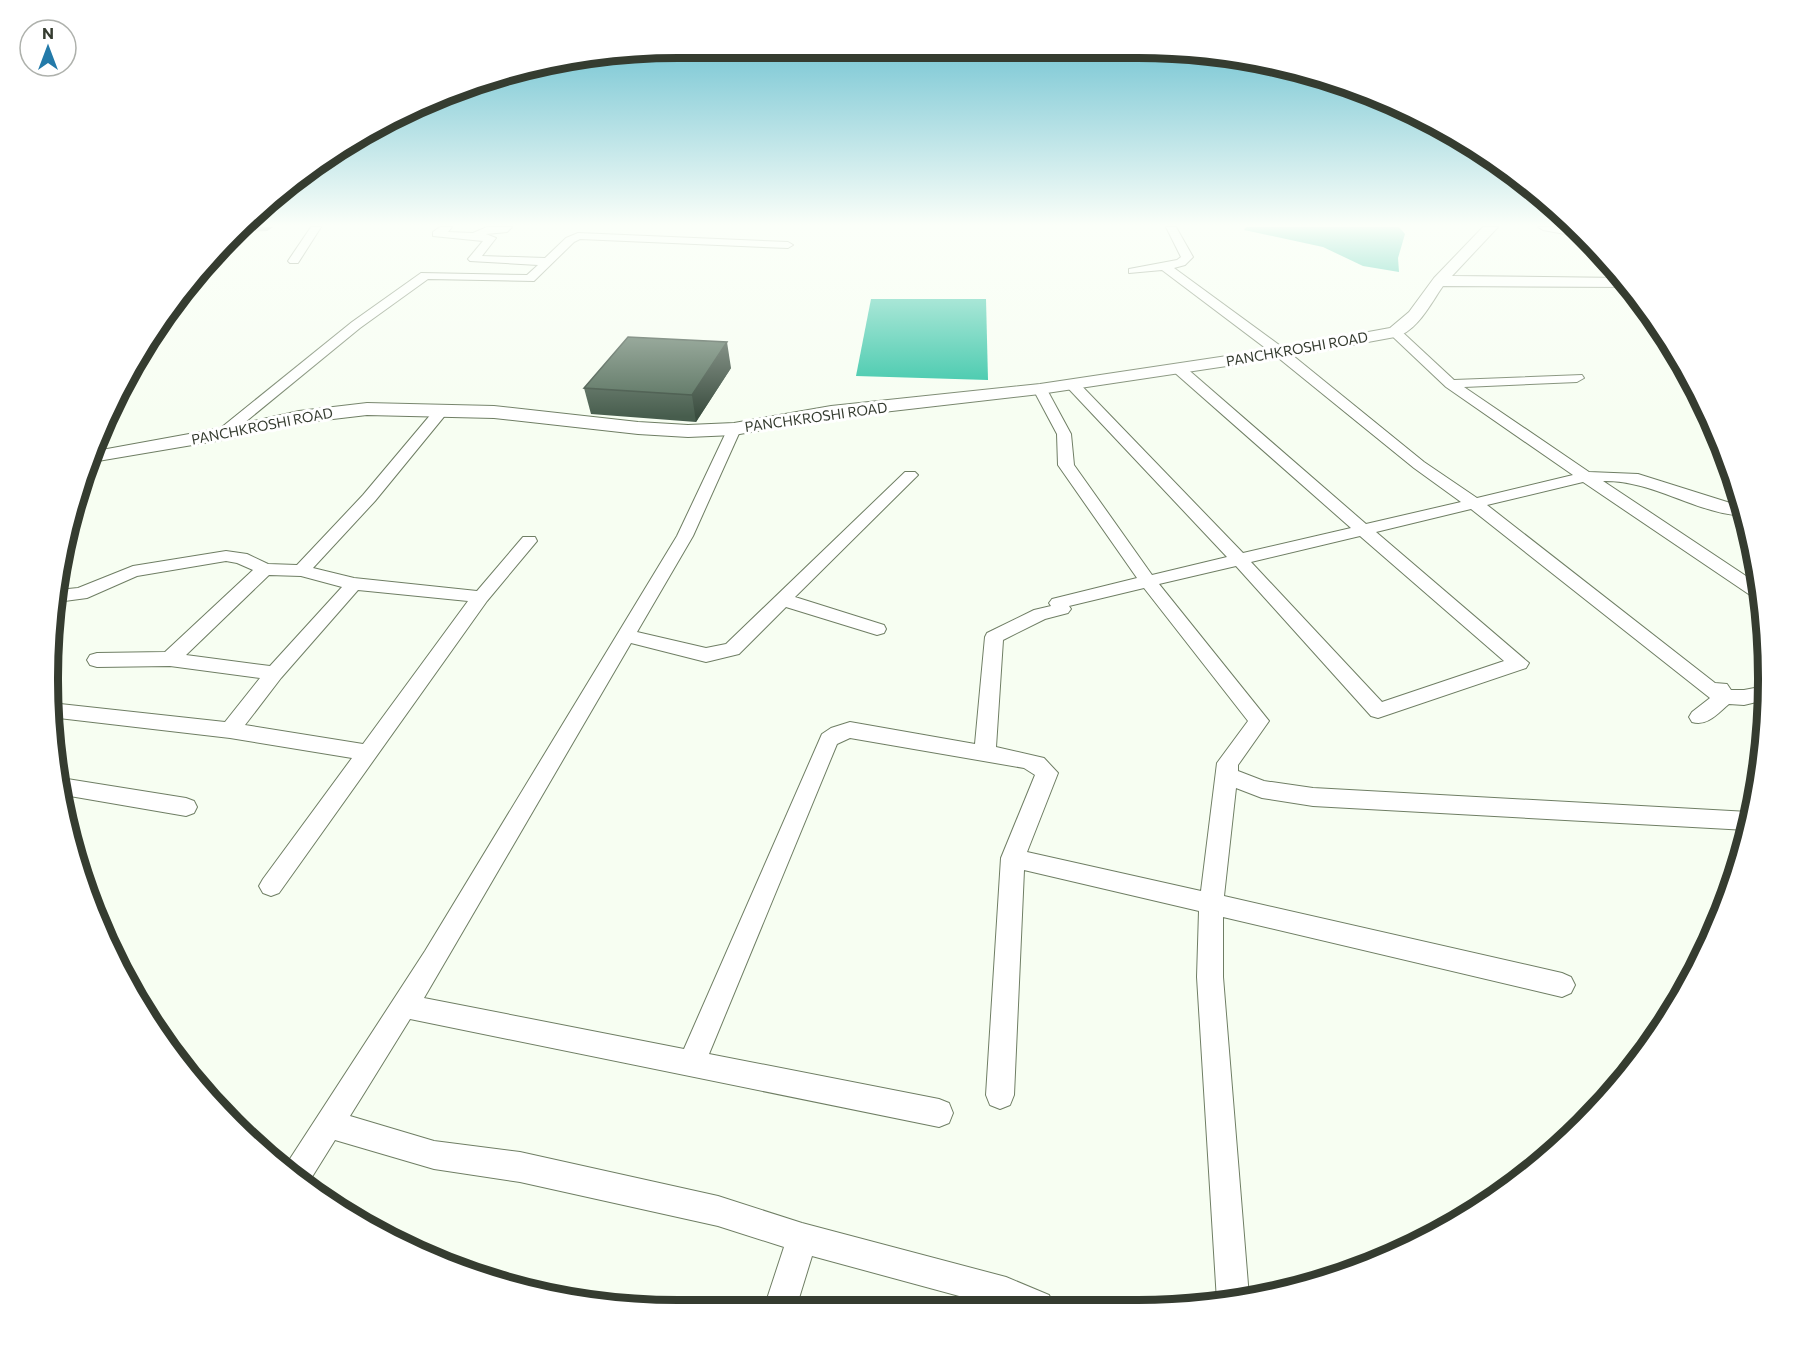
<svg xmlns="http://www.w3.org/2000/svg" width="1816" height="1358" font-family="Commissioner,sans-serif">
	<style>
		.water { fill: #26c0a0 }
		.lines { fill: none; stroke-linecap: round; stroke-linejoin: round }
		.minor-casing { stroke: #6f7e64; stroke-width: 2 }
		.tertiary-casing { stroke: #6f7e64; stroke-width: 2 }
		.minor { fill: #fff; fill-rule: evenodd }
		.tertiary { fill: #fff; fill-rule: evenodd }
		.wall { fill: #475d4d }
		.shaded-wall { fill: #394c3e }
		.building { fill: #526c59; stroke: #394c3e; stroke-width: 1.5 }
		.labels { text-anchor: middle; stroke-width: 6; stroke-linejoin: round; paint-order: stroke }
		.far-street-label { font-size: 14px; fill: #353c30; stroke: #fff }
		.rim { fill: none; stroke: #353c30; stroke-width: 8 }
	</style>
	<rect width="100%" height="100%" fill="#f7fef2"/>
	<g class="water">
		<path d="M 1246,227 L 1399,227 L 1405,234 L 1398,258 L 1399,272 L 1363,266 L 1323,247 L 1244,230 Z"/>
		<path d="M 871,299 L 986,299 L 988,380 L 856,376 Z"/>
	</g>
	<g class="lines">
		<defs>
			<g id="minor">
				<path d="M 311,227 L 321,227 L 298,263 L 290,263 L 288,261 Z"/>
				<path d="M 440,227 L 452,227 L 448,232 L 473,233 L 487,227 L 512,227 L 507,232 L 486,234 L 496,238 L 482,256 L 545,258 L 566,238 L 578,233 L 788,242 L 793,245 L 788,248 L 580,239 L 574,242 L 534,281 L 428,279 L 360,328 L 227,437 L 217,437 L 215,434 L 217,431 L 352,322 L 421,273 L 527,275 L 538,265 L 470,261 L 468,259 L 483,241 L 433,236 L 433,232 Z"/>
				<path d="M 1166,227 L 1176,227 L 1193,257 L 1185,265 L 1174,268 L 1286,350 L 1424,462 L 1477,498 L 1573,475 L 1446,387 L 1391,335 L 1389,332 L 1391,329 L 1399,329 L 1454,380 L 1582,375 L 1584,378 L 1577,382 L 1464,387 L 1589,472 L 1638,474 L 1743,507 L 1747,516 C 1697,515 1655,480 1603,481 L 1758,584 L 1760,598 L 1753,597 L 1583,482 L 1487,505 L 1715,683 L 1727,684 L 1731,690 L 1744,690 L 1765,686 L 1765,700 L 1744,705 L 1729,704 C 1718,713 1707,727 1692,722 L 1689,717 L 1692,712 L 1710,698 L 1471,509 L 1376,532 L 1529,663 L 1526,668 L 1378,718 L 1371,716 L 1236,566 L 1159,584 L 1269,721 L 1238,765 L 1238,771 L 1264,781 L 1313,788 L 1749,812 L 1747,830 L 1313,806 L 1262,798 L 1236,788 L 1224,896 L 1562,973 L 1571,977 L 1575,985 L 1571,993 L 1562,997 L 1223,917 L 1223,977 L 1249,1297 L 1220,1305 L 1217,1301 L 1197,977 L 1199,911 L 1024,870 L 1014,1095 L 1010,1105 L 1000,1109 L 990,1105 L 986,1095 L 1001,858 L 1035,775 L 1024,768 L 850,738 L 837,744 L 709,1054 L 939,1099 L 949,1103 L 953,1113 L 949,1123 L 939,1127 L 410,1019 L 350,1116 L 434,1141 L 520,1152 L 718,1196 L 802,1223 L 1006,1277 L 1049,1295 L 1054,1306 L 996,1306 L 812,1256 L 796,1308 L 764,1308 L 784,1247 L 718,1226 L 520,1182 L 434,1169 L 335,1140 L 307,1185 L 284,1168 L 425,951 L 677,536 L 729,426 L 734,425 L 741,429 L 693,536 L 637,632 L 706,648 L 726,644 L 905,472 L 915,472 L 918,475 L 915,478 L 795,597 L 884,625 L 886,629 L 884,633 L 877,635 L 786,607 L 739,654 L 706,662 L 631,643 L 424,998 L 684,1049 L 822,734 L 831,728 L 850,722 L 975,744 L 985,637 L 987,633 L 1034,610 L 1051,606 L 1049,603 L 1052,599 L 1137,578 L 1058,465 L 1057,434 L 1033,389 L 1035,386 L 1045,386 L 1071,434 L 1074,465 L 1152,575 L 1227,557 L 1067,387 L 1065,384 L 1067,381 L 1077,381 L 1243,553 L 1351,528 L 1174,372 L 1172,369 L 1174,366 L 1184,366 L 1366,524 L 1461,502 L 1414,468 L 1276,356 L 1162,270 L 1129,273 L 1129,269 L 1177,260 L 1181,257 ZM 1360,536 L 1504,661 L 1382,702 L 1251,562 ZM 1144,588 L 1248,721 L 1217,763 L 1201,891 L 1027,852 L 1058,773 L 1044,758 L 996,747 L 1003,640 L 1045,619 L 1068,613 L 1071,609 L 1069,606 Z"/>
				<path d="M 1538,227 C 1554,227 1576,225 1587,238 L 1543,230 Z"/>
				<path d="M 442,406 L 447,407 L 449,410 L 447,413 L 375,501 L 313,568 L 354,578 L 477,591 L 523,537 L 535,537 L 537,541 L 487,601 L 279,893 L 271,896 L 263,893 L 259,886 L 263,879 L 352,758 L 230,738 L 50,717 L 51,703 L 225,722 L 260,678 L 170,666 L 97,667 L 90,665 L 87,660 L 90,655 L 97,653 L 165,652 L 253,570 L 237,563 L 226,561 L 137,576 L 87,598 L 57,602 L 58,590 L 78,588 L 133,566 L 226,551 L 247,554 L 268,564 L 297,565 L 363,495 L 437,407 ZM 269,575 L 301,576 L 342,587 L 270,666 L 186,655 ZM 358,590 L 468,601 L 363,744 L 245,725 L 281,678 Z"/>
				<path d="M 61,778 L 186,798 L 194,801 L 197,807 L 194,813 L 186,816 L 64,795 Z"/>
			</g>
			<path id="tertiary" d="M 1483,227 L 1498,227 L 1452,276 L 1623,278 L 1630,287 L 1443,286 C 1431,303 1417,332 1395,337 L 1281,358 L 1040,394 L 831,418 L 734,435 L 688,437 L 638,434 L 494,418 L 367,415 L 299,423 L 222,440 L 92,462 L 96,451 L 222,428 L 299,411 L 367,403 L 494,406 L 638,422 L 688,425 L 734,423 L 831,406 L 1040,384 L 1281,348 L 1390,328 L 1409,312 L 1434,278 Z"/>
		</defs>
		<use href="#minor" class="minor-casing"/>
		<use href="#tertiary" class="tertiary-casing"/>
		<use href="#minor" class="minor"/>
		<use href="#tertiary" class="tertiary"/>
	</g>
	<g class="wall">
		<path d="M 241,227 L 273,227 L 267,231 L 234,232 Z"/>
		<path d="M 731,368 L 696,422 L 591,414 L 584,388 Z"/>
	</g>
	<g class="shaded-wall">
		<path d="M 266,227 L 273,227 L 267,231 Z"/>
		<path d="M 727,342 L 731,368 L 696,422 L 692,395 Z"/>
	</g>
	<path class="building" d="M 628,337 L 727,342 L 692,395 L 584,388 Z"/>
	<linearGradient id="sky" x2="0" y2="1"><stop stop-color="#5ab9cb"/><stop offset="0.54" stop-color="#fbfff9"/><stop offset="1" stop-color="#fbfff9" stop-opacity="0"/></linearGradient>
	<rect width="1816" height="417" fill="url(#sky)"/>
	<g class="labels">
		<g class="far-street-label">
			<text transform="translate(1297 349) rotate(-10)" y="5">PANCHKROSHI ROAD</text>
			<text transform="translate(816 417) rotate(-8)" y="5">PANCHKROSHI ROAD</text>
			<text transform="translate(262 426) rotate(-11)" y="5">PANCHKROSHI ROAD</text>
		</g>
	</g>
	<path d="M0 0H1816V1358H0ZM678 58H1138A620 620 0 0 1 1758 678V680A620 620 0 0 1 1138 1300H678A620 620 0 0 1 58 680V678A620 620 0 0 1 678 58Z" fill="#fff" fill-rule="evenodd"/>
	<path class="rim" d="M678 58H1138A620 620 0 0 1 1758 678V680A620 620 0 0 1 1138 1300H678A620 620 0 0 1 58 680V678A620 620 0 0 1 678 58Z"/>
	<g transform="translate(48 48)"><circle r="28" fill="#ffffff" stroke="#aeb1ac" stroke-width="1.5"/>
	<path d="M0-4.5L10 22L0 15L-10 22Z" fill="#237aa9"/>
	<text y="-9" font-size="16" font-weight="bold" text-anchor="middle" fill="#353c30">N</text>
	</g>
</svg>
